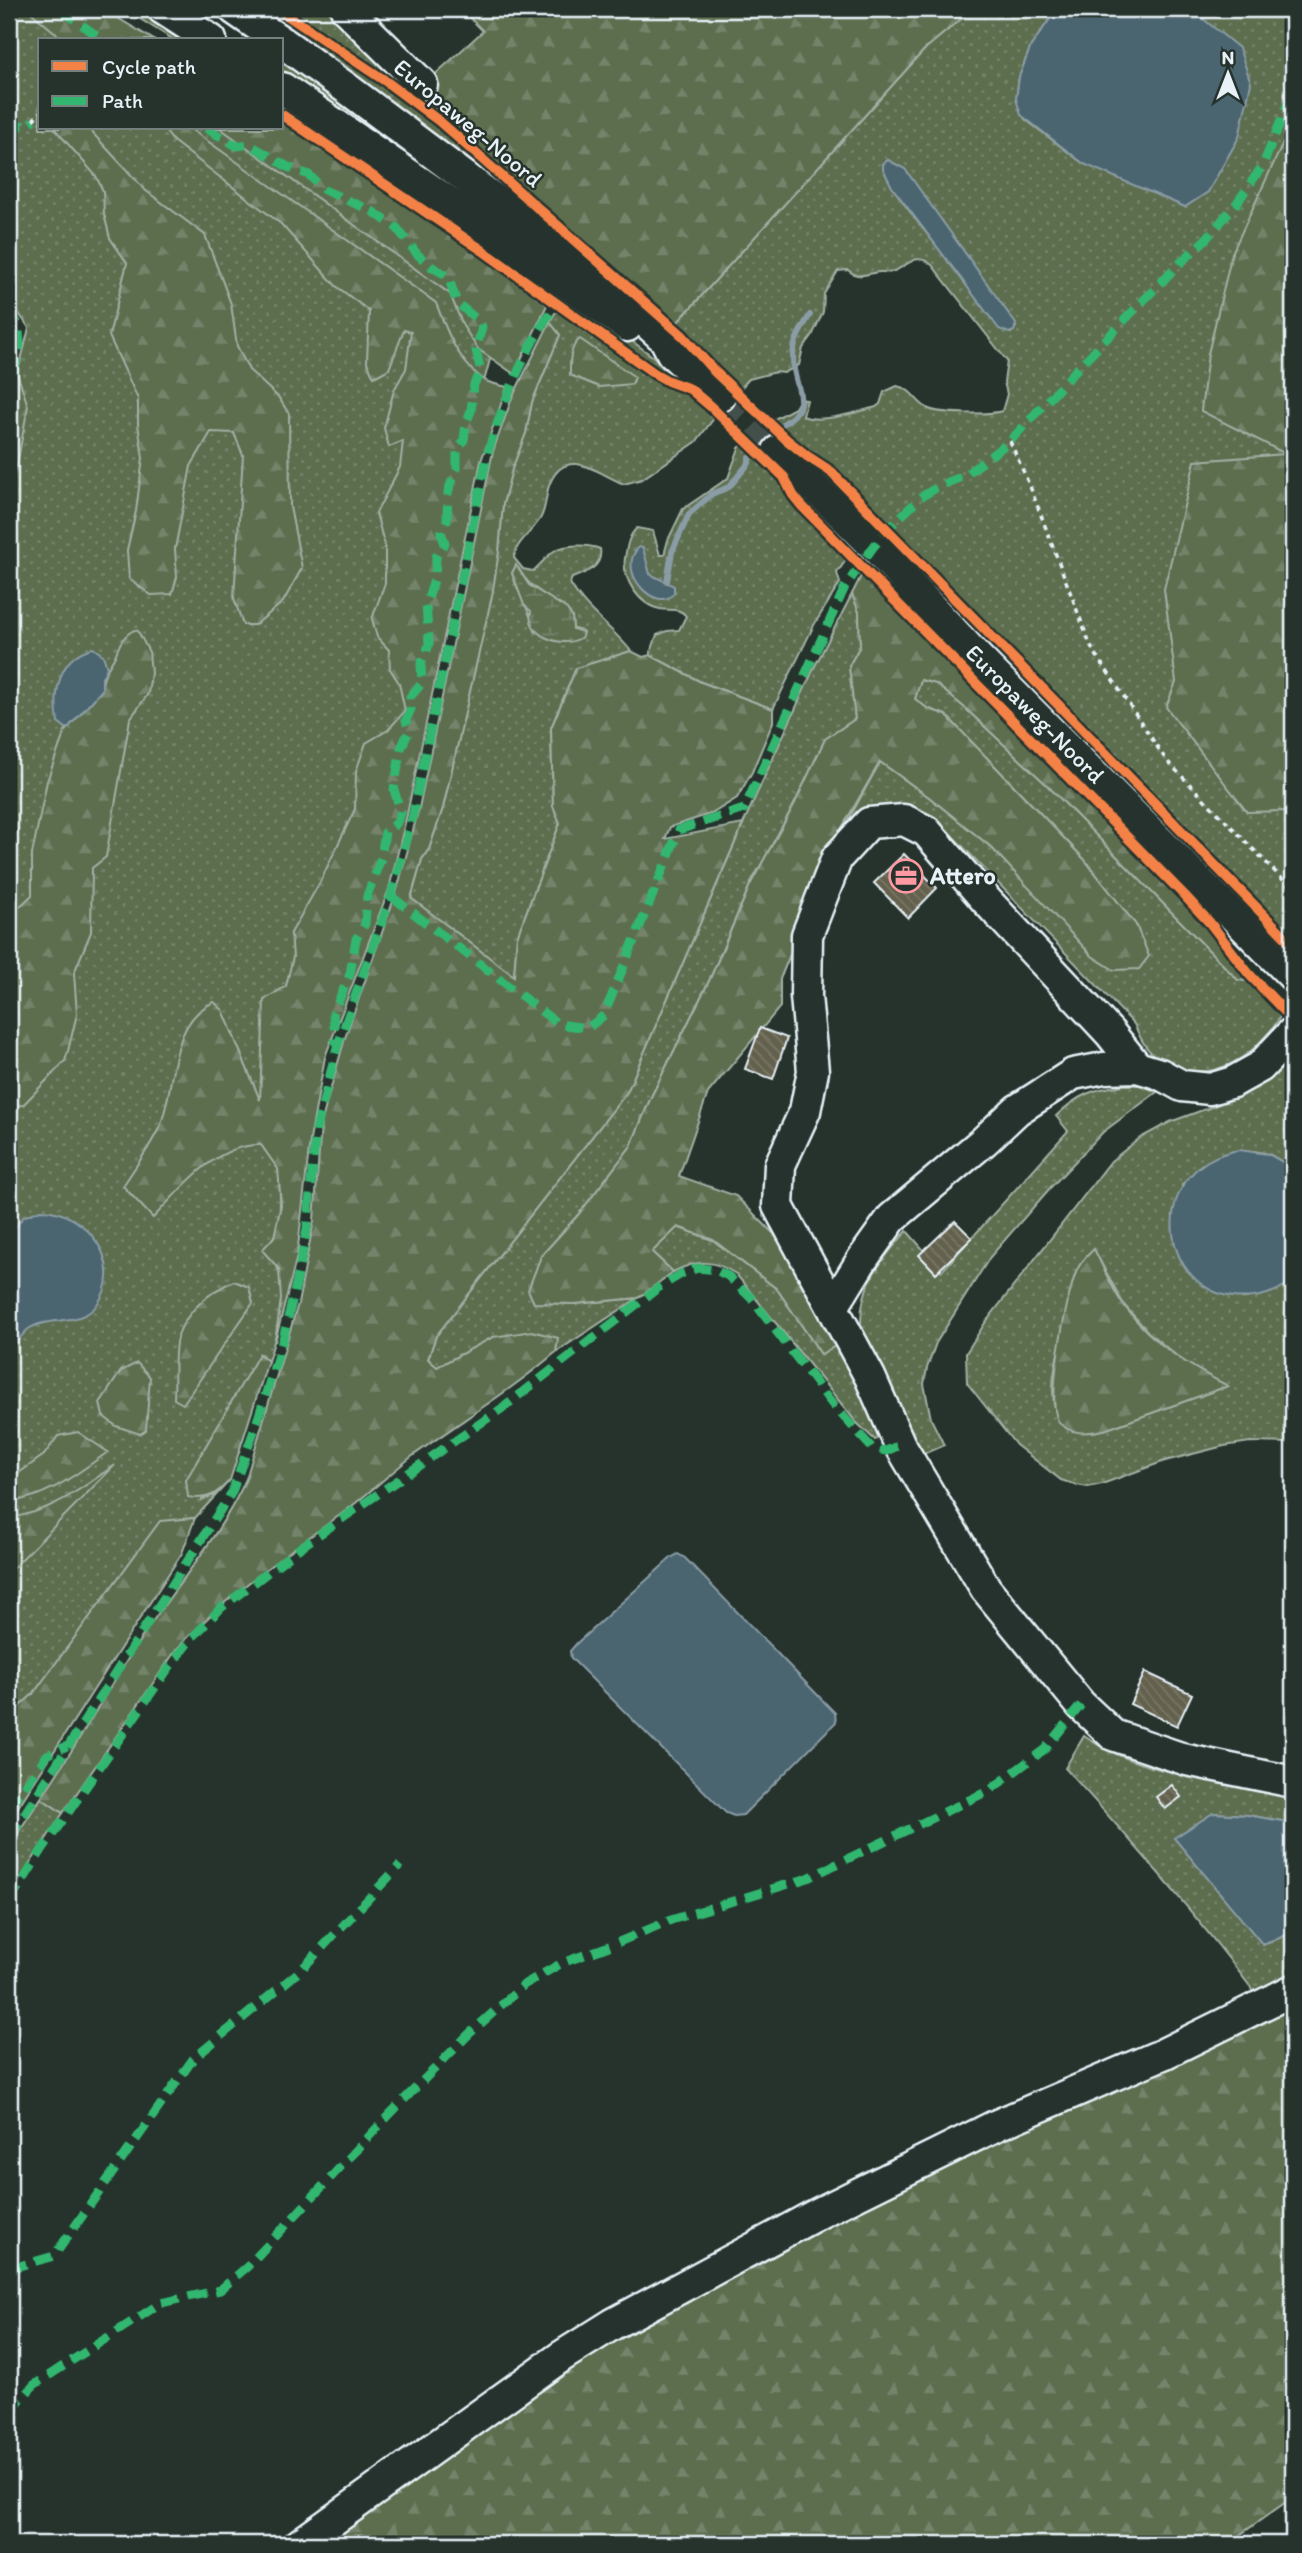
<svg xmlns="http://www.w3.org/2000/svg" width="1302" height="2553" font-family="Itim,sans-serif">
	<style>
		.grass { fill: url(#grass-dots); stroke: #a2b0a4; stroke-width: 2; fill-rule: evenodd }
		.forest { fill: url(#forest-firs); stroke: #a2b0a4; stroke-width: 2 }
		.wetland { fill: url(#wetland-marsh); stroke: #a2b0a4; stroke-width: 2 }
		.water { fill: #4c6570; stroke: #8a9da6; stroke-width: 2 }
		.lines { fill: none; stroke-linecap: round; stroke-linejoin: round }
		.stream { stroke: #8a9da6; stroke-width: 6 }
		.building { fill: url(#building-back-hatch); stroke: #e8f1f8; stroke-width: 2 }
		.minor-tunnel { stroke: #43504b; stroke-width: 30; stroke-dasharray: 30 15; stroke-linecap: butt }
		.minor-casing { stroke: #e8f1f8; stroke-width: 35 }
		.path { stroke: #e8f1f8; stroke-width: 3.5; stroke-dasharray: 5 5; stroke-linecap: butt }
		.minor { stroke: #26332d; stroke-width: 30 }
		.quiet { stroke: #33b770; stroke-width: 9; stroke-dasharray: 18 9; stroke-linecap: butt }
		.cycleway-casing { stroke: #26332d; stroke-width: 15 }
		.cycleway { stroke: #f48246; stroke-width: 10 }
		.labels { text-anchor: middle; stroke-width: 5; stroke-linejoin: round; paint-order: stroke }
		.street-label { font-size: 24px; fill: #e8f1f8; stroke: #26332d }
		.poi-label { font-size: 24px; font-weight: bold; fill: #e8f1f8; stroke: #26332d; text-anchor: start }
	</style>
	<defs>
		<pattern id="grass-dots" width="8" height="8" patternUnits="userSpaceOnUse" patternTransform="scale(1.75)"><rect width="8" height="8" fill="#5d6e50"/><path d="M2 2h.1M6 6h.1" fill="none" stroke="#74836a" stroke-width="1.8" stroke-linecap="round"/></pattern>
		<pattern id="forest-firs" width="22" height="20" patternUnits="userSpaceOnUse" patternTransform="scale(1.75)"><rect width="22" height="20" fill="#5d6e50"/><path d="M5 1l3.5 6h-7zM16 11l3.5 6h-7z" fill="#74836a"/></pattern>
		<pattern id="wetland-marsh" width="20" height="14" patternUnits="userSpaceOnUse" patternTransform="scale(1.75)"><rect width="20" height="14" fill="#5d6e50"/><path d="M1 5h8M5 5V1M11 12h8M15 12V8" fill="none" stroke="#74836a"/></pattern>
		<pattern id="building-back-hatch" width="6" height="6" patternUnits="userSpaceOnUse" patternTransform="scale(1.75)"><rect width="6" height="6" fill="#63614d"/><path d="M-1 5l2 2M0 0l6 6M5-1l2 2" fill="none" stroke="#797867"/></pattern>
	</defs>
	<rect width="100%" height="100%" fill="#26332d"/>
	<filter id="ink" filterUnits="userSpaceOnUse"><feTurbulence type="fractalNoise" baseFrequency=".0143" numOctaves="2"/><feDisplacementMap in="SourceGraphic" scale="14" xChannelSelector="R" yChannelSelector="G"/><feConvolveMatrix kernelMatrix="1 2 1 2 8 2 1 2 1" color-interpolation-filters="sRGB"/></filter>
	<g filter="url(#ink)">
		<g class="grass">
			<path d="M 9,9 L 102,9 L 148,40 L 40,40 L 40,128 L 277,128 L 510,286 L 461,466 L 359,956 L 279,1183 C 281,1201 281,1217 275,1234 C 272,1241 267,1245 265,1253 C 270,1258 277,1264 279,1271 C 286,1299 277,1335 268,1361 L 260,1354 L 202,1500 L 217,1494 L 230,1480 L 195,1518 L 188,1519 L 9,1785 L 9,410 L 17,374 L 16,370 L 20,364 L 29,328 L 9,299 L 9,173 L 17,129 L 15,130 L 9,166 Z"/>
			<path d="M 124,9 L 148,9 L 198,40 L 174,40 Z"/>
			<path d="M 246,9 L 275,9 L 384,84 L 452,136 L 551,226 Z"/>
			<path d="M 286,9 L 337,9 L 483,155 L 414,98 Z"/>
			<path d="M 973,9 L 1057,9 L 1031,46 L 1019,77 L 1016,99 L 1025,119 L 1084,164 L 1200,15 L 1191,9 L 1293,9 L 1293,940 L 852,489 C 839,476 809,443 791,449 L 775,466 L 775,473 L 782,479 L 793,500 L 848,557 L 837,573 L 840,583 L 814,625 L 773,709 L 701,682 L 650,655 L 657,635 L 667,631 L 679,630 L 686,616 C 679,607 670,611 660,609 C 639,605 622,579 625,558 C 627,547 628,536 637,528 L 653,531 L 660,555 L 664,555 L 668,540 L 683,509 L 728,478 L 739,448 L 763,425 L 795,408 L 800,399 L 807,400 L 803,416 C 821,424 857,412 876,407 L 880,404 L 884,392 L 897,386 C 913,389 916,403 929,409 C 939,414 992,415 1002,411 L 1007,394 L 1004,382 L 1007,361 L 932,265 C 915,250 907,268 891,272 C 891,273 881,272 880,272 C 867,273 859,280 848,270 L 838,271 L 824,294 L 823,312 L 812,336 L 803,348 L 799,365 L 784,373 L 776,372 L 749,379 L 715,417 L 696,442 L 642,479 L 624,484 C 601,476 567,444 550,483 C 545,494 547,508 540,519 C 532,532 515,543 514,558 L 523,569 L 533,571 C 540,565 547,556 554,551 C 566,544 588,544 600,549 C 603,567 586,573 572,578 L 570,583 C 585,610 612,627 631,651 L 576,668 L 551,728 L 553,806 L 560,823 L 517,937 L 514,977 L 411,899 L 422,859 L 429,849 L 443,808 L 478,655 L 499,551 L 503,504 L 512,469 L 526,433 L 532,402 L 560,335 L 550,322 L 555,313 L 561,310 L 662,382 L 690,394 L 700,402 L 708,402 L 724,381 C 721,362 690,338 675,325 L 926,48 ZM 888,160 L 1016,327 L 1011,333 C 990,309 881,187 883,164 ZM 519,569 C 530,594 569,604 572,618 C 573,622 572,625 573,629 L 578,630 L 555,640 L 535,631 C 530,610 518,594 512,573 Z"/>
			<path d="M 282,48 L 568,262 L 282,78 Z"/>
			<path d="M 282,97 L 546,278 L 548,293 L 282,110 Z"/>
			<path d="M 581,303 L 679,376 L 675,378 L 654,368 L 567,307 Z"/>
			<path d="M 793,486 L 857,546 L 853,552 L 805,504 Z"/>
			<path d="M 852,594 L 859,612 L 860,646 L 849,666 L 855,719 L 825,740 L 794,805 L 750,885 L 710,979 L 651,1097 L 631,1146 L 578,1215 L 541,1256 L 534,1303 L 575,1304 L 638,1298 L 556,1352 L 557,1338 L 447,1363 L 437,1368 L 428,1359 L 436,1336 L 627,1092 L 743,824 L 814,668 Z"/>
			<path d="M 921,680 L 936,683 L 965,708 L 1046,784 L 1238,980 L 1246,981 L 1247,975 L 1282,1011 C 1278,1024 1269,1032 1260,1042 C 1232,1074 1177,1086 1147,1048 C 1141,1041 1138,1032 1134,1024 L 945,828 L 841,833 L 880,762 L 929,797 L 991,847 L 1037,895 L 1136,925 L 1084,859 L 946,715 L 927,708 L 915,699 Z"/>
			<path d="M 1293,1059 L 1293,1168 L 1269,1154 L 1254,1151 L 1201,1165 L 1182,1185 L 1183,1264 L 1192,1275 L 1216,1292 L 1246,1298 L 1288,1285 L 1293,1280 L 1293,1443 L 1250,1442 L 1224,1446 L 1165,1461 L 1102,1484 L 1088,1487 L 1076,1485 L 1061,1480 L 1016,1445 L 967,1383 L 966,1353 L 985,1323 L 1111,1161 L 1140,1138 L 1170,1122 L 1244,1095 ZM 1094,1250 L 1124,1305 L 1148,1332 L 1185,1363 L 1227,1386 L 1104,1430 L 1074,1431 L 1061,1424 C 1058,1418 1055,1410 1054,1403 C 1047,1360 1079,1291 1094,1250 Z"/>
			<path d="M 1124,1085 L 1141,1085 L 1157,1092 L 1103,1132 L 1050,1188 L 990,1257 L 936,1343 L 927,1368 L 924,1384 L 931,1419 L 944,1445 L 921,1455 L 862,1337 C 856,1290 877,1264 907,1231 L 942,1271 L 1068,1131 L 1056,1116 C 1079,1094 1093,1089 1124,1085 Z"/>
			<path d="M 677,1227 L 713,1240 L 777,1289 L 821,1354 L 837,1345 L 882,1436 L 875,1440 L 856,1422 L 736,1274 C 713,1259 697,1260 673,1272 L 652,1252 Z"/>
			<path d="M 1084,1736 C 1142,1777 1225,1780 1293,1793 L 1293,1823 L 1247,1815 L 1213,1813 L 1263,1945 L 1293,1932 L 1293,1978 L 1258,1997 C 1198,1916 1133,1842 1065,1768 Z"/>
			<path d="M 41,1798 L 63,1813 L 9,1896 L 9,1846 Z"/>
		</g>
		<g class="forest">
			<path d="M 27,9 L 103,9 L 154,40 L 64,40 Z"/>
			<path d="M 478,9 L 973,9 L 926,48 L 675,325 C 587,249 501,173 419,89 L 483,31 L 469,17 Z"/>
			<path d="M 282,122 L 473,250 L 547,305 L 514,374 L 478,349 L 463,326 L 450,294 L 220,128 L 282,128 Z"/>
			<path d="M 54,128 L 88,128 L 145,190 L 205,235 L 231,304 L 237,346 L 249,370 L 279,398 L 289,414 L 290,507 L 302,568 L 283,602 L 255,625 L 243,625 L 234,598 L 243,455 L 234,433 L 211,432 L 191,466 L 175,549 L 177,577 L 172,594 L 151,595 L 129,579 L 127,550 L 136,511 L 143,458 L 138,424 L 138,399 L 109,336 L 127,263 L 110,238 L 104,214 L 103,191 L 96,176 Z"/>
			<path d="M 163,128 L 189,128 L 436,303 C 447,331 458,364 486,381 C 492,384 500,385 507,387 L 481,461 L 406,819 L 389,889 L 325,1057 L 310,1140 L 297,1256 L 275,1342 L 281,1299 L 279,1269 L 262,1250 L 274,1237 L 281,1205 L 278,1169 L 261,1145 C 216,1143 182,1188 153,1218 L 123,1186 C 135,1167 151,1146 160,1126 C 176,1087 168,1021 214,1002 L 223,1010 L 260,1100 L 264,1000 L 286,986 L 293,957 L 291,933 L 320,882 L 355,809 L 356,771 L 366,743 L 388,730 L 405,711 L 399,683 L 390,669 L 389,650 L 377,637 L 372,619 L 385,583 L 385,547 L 376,513 L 400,467 L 403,441 L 389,447 L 384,428 L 394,390 L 406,369 L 411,332 L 404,330 L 389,369 L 374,377 L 367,362 L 369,311 L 336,286 L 281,224 L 173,141 Z"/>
			<path d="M 1283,143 L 1293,148 L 1293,818 L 1286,811 L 1247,812 L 1166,707 L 1176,682 L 1164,589 L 1195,461 L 1286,454 L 1201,411 L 1208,354 L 1232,253 Z"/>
			<path d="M 9,313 C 21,333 17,352 9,373 Z"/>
			<path d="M 550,322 L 560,335 L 532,402 L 526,433 L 512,469 L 503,504 L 499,551 L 492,596 L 443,808 L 429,849 L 422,859 L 411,898 L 514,976 L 517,937 L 560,823 L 553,806 L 551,728 L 576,668 L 631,651 L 643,657 L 650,655 L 701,682 L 773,709 L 773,722 L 752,772 L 737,798 L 713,813 L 670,827 L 665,839 L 743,824 L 627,1092 L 436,1336 L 428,1359 L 437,1367 L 493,1337 L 532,1331 L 558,1338 L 556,1352 C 512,1390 462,1420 414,1455 C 389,1474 365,1497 340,1515 C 282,1557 224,1597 176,1650 L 63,1813 L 41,1798 C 78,1744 109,1686 146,1631 C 179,1582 222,1533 246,1479 L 298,1304 L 314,1220 L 321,1125 L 326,1105 L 345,1038 L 397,890 L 419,808 L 493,451 L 512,398 Z"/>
			<path d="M 580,339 L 635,377 L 632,384 L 599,387 L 570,375 C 570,363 569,347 580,339 Z"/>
			<path d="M 16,370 L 28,406 L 17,465 L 9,496 L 9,390 Z"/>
			<path d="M 863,572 L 1189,905 L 1247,975 L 1246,981 L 1238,980 L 1046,784 L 965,708 L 936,684 L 921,680 L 915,699 L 927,708 L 946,715 L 1084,859 L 1136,925 L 1149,956 L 1139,969 L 1114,970 L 1092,956 L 991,847 L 929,797 L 880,762 L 843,826 L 798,935 L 780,979 L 780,1007 L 708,1093 L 679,1176 L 736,1196 L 784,1244 L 837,1345 L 821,1354 L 777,1289 L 713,1240 L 678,1227 L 652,1252 L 673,1272 L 638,1298 L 575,1304 L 534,1303 L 528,1290 L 541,1256 L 578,1215 L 631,1146 L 651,1097 L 710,979 L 750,885 L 794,805 L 825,739 L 855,719 L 849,666 L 860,646 L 859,612 L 852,594 Z"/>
			<path d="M 134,630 L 138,631 L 149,652 L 151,673 L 148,694 L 130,719 L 106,857 L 92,868 L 91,932 L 74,973 L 77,1014 L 68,1051 L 65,1061 L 23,1105 L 9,1106 L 9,912 L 14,912 L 32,895 L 32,854 L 47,781 L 65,731 L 102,690 C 102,675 107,670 114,658 C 120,645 120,638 134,630 Z"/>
			<path d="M 1094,1249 C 1104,1268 1112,1290 1125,1307 C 1152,1343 1188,1366 1228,1386 L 1104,1430 C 1089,1433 1070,1436 1059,1422 C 1045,1403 1067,1292 1077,1270 C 1081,1261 1088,1255 1094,1249 Z"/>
			<path d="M 234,1281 L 249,1287 L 253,1303 L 183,1404 L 174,1399 C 175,1383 173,1352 177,1338 C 185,1312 210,1291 234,1281 Z"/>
			<path d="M 259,1354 L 268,1361 L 230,1480 C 217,1494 208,1501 188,1497 L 186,1480 Z"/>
			<path d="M 137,1363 L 150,1377 L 146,1430 L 140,1434 L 116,1426 L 103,1416 L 100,1403 L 121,1371 Z"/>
			<path d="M 78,1432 L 108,1452 C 76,1474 49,1497 9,1502 L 9,1480 L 44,1455 L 58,1436 Z"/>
			<path d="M 115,1465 L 9,1572 L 9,1518 C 53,1511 79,1490 115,1465 Z"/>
			<path d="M 195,1518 L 182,1553 L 9,1821 L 9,1716 L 33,1694 L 160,1521 Z"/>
			<path d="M 1293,1978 L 1293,2497 L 1227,2544 L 272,2544 L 543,2355 L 742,2238 L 881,2164 L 962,2125 L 1252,1999 Z"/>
		</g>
		<path class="wetland" d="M 516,565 L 529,585 L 567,609 L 572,617 L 573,629 L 583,632 L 582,637 C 564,650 525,636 531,611 L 524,605 L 512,573 Z"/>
		<g class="water">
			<path d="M 1057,9 L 1191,9 L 1239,48 L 1251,83 L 1239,137 L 1208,192 L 1185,207 L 1084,164 L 1021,115 L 1016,99 L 1019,77 L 1031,46 Z"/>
			<path d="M 888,160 L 905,169 L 1016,324 L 1014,331 L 1009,333 L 999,329 L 892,187 L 883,169 L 883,164 Z"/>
			<path d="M 639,547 L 643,548 L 650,574 L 674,586 L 674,593 C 657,615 614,571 639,547 Z"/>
			<path d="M 93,648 L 103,655 L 107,668 L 102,678 L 102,690 L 67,729 L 58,722 C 53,693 58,656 93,648 Z"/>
			<path d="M 1239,1150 L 1268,1154 L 1293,1168 L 1293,1280 C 1282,1289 1269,1295 1254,1297 C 1158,1307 1139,1167 1239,1150 Z"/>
			<path d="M 40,1210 C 86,1210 128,1265 96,1306 C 80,1326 50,1316 30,1328 C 21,1334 16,1345 9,1353 L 9,1237 L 23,1217 Z"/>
			<path d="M 678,1554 L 685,1558 L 835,1713 L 836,1722 L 743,1815 L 734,1816 L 726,1813 L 571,1658 L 570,1651 L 577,1643 L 671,1558 Z"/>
			<path d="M 1213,1813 L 1247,1815 L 1293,1823 L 1293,1932 L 1263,1945 L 1174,1838 Z"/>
		</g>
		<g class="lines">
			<g class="stream">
				<path d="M 781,425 C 815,406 794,389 793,361 C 792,342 801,330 810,315"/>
				<path d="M 667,581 L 672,552 L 689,514 L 712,494 L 729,487 L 749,463 L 749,458"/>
			</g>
		</g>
		<g class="building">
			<path d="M 904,854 L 937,888 L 908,918 L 874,883 Z"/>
			<path d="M 760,1028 L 787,1038 L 773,1079 L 745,1069 Z"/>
			<path d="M 955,1221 L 972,1238 L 936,1273 L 919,1255 Z"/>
			<path d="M 1145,1672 L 1192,1694 L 1177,1726 L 1130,1704 Z"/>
			<path d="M 1172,1785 L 1181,1797 L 1165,1809 L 1156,1797 Z"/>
		</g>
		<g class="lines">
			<path class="minor-tunnel" d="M 720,396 L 778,451"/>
			<defs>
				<g id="minor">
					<path d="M 163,9 L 211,40"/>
					<path d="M 234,9 L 279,40"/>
					<path d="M 346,9 L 422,84"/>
					<path d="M 282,42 L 349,90 L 582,265 L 665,339 L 672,353 L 720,396"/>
					<path d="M 282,88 L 532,259 L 627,326"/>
					<path d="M 778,451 L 874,546 L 976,656 L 1293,976"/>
					<path d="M 1137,1067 L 1110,1033 L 985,899 L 926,831 L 904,820 L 869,823 L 837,858 L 807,935 L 806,996 L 813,1071 L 805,1111 L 780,1165 L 778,1206 L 870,1377 L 900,1445 L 986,1589 L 1081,1705 L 1113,1735 L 1187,1760 L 1293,1782"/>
					<path d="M 833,1307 L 862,1260 L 892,1218 L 984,1141 L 1017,1110 L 1073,1074 L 1104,1068 L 1137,1067 L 1160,1074 L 1182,1086 L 1210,1089 L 1233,1082 L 1260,1067 L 1293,1032"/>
					<path d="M 300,2544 L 562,2356 L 613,2324 L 819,2213 L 997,2125 L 1163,2054 L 1293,1990"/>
				</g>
			</defs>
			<use href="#minor" class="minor-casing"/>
			<g class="path">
				<path d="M 33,120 L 40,112"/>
				<path d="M 1010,441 L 1031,489 L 1091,647 L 1166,760 L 1293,890"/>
			</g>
			<use href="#minor" class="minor"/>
			<g class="quiet">
				<path d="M 60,9 L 103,40"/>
				<path d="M 9,117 L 17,125 L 28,126 L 33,120"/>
				<path d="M 206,128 L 237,146 L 249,144 L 288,167 L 309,175 L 324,190 L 372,211 L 397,228 L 417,254 L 432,267 L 448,276 L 457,303 L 480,322 L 482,327 L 476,350 L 481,372 L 474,384 L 471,411 L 466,423 L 464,440 L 457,452 L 457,468 L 448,492 L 447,520 L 441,533 L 445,543 L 436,557 L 435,577 L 426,605 L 429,643 L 426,655 L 421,664 L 422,683 L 410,697 L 411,709 L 406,720 L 409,731 L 401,748 L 394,790 L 401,812 L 396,824 L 385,832 L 381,858 L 367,896 L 365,924 L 356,939 L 350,974 L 333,1014 L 336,1044"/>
				<path d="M 9,168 L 17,125"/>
				<path d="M 9,307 C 27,335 19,354 9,384"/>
				<path d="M 391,896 L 558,1024 L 588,1028 L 604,1015 L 679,830 L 744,809 L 845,587 L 874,546 L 894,523 L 921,497 L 941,485 L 964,476 L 1010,441 L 1077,369 L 1177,266 L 1206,239 L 1237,203 L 1263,165 L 1293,91"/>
				<path d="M 9,1809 L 47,1755 L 67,1746"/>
				<path d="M 9,1838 L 232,1492 L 256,1425 L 283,1339 L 297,1280 L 307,1229 L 316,1130 L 337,1047 L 391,896 L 412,819 L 488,452 C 504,401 525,348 556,304"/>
				<path d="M 9,1903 L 42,1850 L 168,1669 L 191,1639 L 221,1608 L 301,1547 L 504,1407 L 658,1288 L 683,1273 L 698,1268 L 716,1270 L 728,1276 L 751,1298 L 832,1404 L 872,1448 L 886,1451 L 900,1445"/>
				<path d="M 9,2269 L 54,2256 L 193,2059 L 301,1970 L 400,1865"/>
				<path d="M 9,2412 L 34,2385 L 161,2303 L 220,2290 L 248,2266 L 390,2114 L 469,2034 L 525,1984 L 562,1963 L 612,1945 L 671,1920 L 808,1878 L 990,1790 L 1045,1749 L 1081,1705"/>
			</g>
			<defs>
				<g id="cycleway">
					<path d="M 278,9 L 384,80 L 439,121 L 683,336 L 714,371 L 787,440 L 807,456 L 830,471 L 1293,945"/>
					<path d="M 282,115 L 482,250 L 654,373 L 668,381 L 690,389 L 710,406 L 784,477 L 793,495 L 801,505 L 1185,896 L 1210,923 L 1249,974 L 1293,1020"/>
				</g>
			</defs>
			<use href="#cycleway" class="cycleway-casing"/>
			<use href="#cycleway" class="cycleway"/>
		</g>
	</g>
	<defs>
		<symbol id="office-ring" viewBox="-11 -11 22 22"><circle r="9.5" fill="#26332d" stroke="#ff9aa2" stroke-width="1.5"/><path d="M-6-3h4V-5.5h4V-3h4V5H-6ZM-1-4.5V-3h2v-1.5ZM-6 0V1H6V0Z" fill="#ff9aa2"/></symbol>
	</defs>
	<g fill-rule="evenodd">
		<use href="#office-ring" x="887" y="857" width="38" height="38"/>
	</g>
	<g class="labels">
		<g class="street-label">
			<text transform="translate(468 123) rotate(40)" y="8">Europaweg-Noord</text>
			<text transform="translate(1035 714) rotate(45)" y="8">Europaweg-Noord</text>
		</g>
		<g class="poi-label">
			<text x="930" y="884">Attero</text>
		</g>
	</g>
	<rect width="1302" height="2553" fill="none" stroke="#26332d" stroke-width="35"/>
	<rect x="18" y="18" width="1267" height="2518" fill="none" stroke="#e8f1f8" stroke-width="2.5" filter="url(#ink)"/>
	<rect x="38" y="38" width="245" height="91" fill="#26332d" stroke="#747f7e" stroke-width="2"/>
	<rect x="52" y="61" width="35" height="10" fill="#f48246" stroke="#747f7e" stroke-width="2"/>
	<text x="102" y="74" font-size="21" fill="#e8f1f8">Cycle path</text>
	<rect x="52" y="96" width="35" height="10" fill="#33b770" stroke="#747f7e" stroke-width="2"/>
	<text x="102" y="108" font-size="21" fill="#e8f1f8">Path</text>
	<g transform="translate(1228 74)" stroke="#26332d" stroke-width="5" paint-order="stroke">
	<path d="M0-5L12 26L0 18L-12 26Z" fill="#e8f1f8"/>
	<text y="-10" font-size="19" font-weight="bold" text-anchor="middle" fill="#e8f1f8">N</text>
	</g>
</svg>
